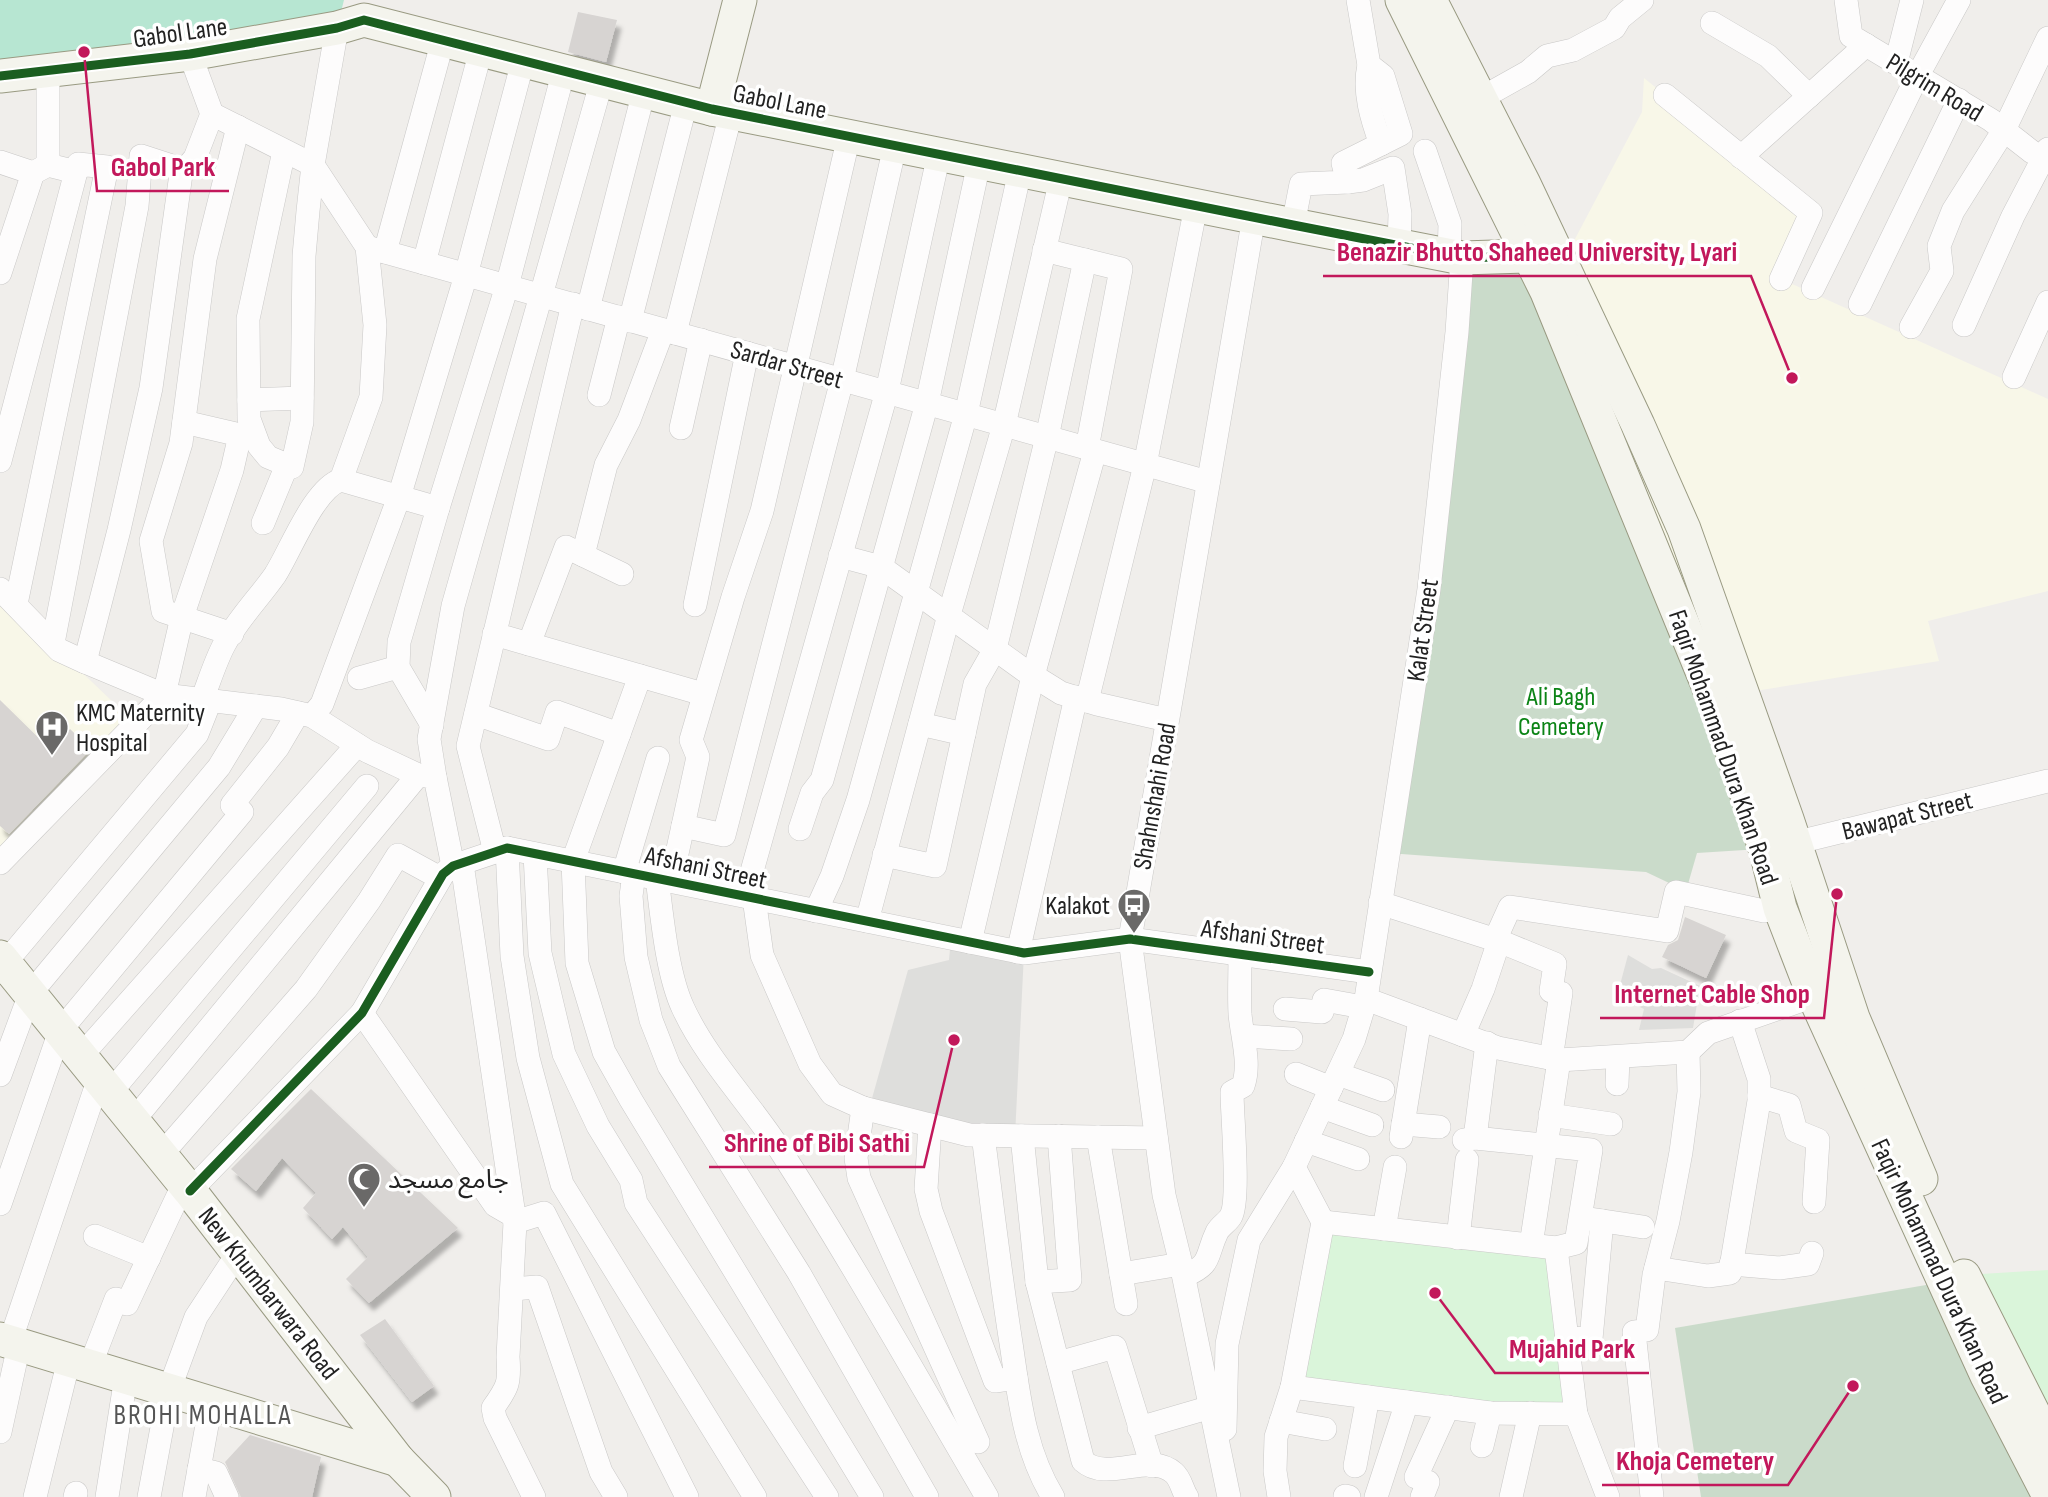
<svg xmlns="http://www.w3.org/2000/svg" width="2048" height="1497" font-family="'Sofia Sans Condensed','Noto Sans Arabic',sans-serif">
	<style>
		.education { fill: #f8f7e8 }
		.religious { fill: #dededc }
		.cemetery { fill: #cadbca }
		.park { fill: #daf5da }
		.pitch { fill: #b7e6d2 }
		.building { fill: #d7d4d2; filter: url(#shadow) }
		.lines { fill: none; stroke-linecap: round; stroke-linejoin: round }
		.street-casing { stroke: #c9c8c7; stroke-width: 24 }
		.secondary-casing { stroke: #999a82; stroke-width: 35 }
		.street { stroke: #fdfcfc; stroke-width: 23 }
		.secondary { stroke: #f4f4ed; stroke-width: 33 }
		.cycleway-casing { stroke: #fff; stroke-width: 13 }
		.cycleway { stroke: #1b5e20; stroke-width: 9 }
		.labels { text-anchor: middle; stroke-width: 7; stroke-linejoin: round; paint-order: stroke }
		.street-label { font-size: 26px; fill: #222; stroke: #fff }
		.park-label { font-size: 26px; fill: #0c8416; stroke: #fff }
		.poi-label { font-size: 26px; fill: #222; stroke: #fff; text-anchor: start }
		.neighbourhood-label { font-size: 28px; letter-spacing: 2px; fill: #555; stroke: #fff }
		.leader { fill: none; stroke: #c2185b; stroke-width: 2.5 }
		.callout-dot { fill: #c2185b; stroke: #fff; stroke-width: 2.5 }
		.callout-label { font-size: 28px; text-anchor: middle; font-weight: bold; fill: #c2185b; stroke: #fff; stroke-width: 7; stroke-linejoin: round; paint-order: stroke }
	</style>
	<defs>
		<filter id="shadow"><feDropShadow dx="4.5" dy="8" stdDeviation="2" flood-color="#0004"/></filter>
	</defs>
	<rect width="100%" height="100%" fill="#f0eeeb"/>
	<g class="education">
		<path d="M 1644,78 L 1811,213 L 1781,279 L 2048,399 L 2048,591 L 1928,621 L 1939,661 L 1724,696 L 1547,292 L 1642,112 Z"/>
		<path d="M 0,594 L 136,724 L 0,863 Z"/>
	</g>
	<g class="religious">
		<path d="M 951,938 L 1024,953 L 1015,1136 L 869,1109 L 908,970 L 949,960 Z"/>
		<path d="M 1628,955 L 1652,969 L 1661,968 L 1700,986 L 1693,1028 L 1639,1030 L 1644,1009 L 1617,996 Z"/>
	</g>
	<g class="cemetery">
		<path d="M 1462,259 L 1539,273 L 1790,847 L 1697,853 L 1686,891 L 1646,872 L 1388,853 Z"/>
		<path d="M 1973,1277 L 2048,1497 L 1701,1497 L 1675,1328 Z"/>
	</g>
	<g class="park">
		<path d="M 1323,1222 L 1556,1248 L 1576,1414 L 1292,1387 Z"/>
		<path d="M 2048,1270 L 2048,1405 L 1981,1274 Z"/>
	</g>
	<path class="pitch" d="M 0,0 L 344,0 L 337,28 L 0,76 Z"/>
	<g class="building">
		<path d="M 578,12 L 617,20 L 606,62 L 568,52 Z"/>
		<path d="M 0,700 L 51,750 L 70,729 L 91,749 L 9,834 L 0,826 Z"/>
		<path d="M 1685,917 L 1726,935 L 1706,978 L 1662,957 L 1668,945 L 1678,940 Z"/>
		<path d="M 311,1089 L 458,1228 L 369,1303 L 346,1279 L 368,1257 L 343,1227 L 332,1239 L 303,1208 L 316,1193 L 282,1158 L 256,1191 L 231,1169 Z"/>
		<path d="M 385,1319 L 434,1386 L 412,1402 L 360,1335 Z"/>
		<path d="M 250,1435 L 321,1457 L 312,1497 L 241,1497 L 225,1462 Z"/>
	</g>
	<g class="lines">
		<defs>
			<g id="street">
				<path d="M 1846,0 L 1851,36 L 1991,120 L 2032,152 L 2048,159"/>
				<path d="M 1712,23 L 1768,56 L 1809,96"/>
				<path d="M 190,54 L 212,114 L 313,165 L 367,247 L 375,325 L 371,397 L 341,480"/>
				<path d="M 1896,63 L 1912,0"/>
				<path d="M 1369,65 C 1363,91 1372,120 1381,144"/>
				<path d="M 1665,95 L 1811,213 L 1781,279"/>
				<path d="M 1469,105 L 1528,72 L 1547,56 L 1573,50 L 1614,28 L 1620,18 L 1642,0"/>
				<path d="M 284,151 L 248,319 L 249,419 L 259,446 L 268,457 L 292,467 L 302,422 L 304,256 L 308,211 L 313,165 L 337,28"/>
				<path d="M 1425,151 L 1450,224 L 1449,256"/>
				<path d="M 1741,157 L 1866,45"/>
				<path d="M 0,162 L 33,173"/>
				<path d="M 48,165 L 48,71"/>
				<path d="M 1348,182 L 1363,180 L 1393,168 L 1400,214 L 1399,246"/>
				<path d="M 1293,225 L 1301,184 L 1348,182 L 1343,163 L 1401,134 L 1383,76 L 1369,65 L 1358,0"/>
				<path d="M 367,247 L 1208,482"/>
				<path d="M 1044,250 L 1121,269 L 1087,448"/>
				<path d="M 385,252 L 443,40"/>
				<path d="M 424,263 L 481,50"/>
				<path d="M 0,273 L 33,173 L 48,165 L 76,172"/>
				<path d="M 1813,288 L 1918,75 L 1959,0"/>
				<path d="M 1860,304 L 1959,100"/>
				<path d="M 588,309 L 644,91"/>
				<path d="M 630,321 L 686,103"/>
				<path d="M 1964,325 L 2013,216 L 2048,149"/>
				<path d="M 1911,327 L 1942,271 L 1939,246 L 1953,211 L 2004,130 L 2048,38"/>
				<path d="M 675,333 L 731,113"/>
				<path d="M 2014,377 L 2048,302"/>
				<path d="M 599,395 L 619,317"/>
				<path d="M 249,400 L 302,398"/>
				<path d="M 681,428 L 701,340"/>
				<path d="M 0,461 L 78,164 L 107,167 L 16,604"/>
				<path d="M 263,523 L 287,465"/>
				<path d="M 583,555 L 606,465 L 629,420 L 663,330"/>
				<path d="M 840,556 L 881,567 L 1024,670 L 1061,693 L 1097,704 L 1167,720"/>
				<path d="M 0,589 L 59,650 L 85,662 L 164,695 L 281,709 L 312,716 L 367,751 L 418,775 L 435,777 L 453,866"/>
				<path d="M 695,605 L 747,353"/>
				<path d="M 232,634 L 163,611 L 151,541 L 181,443 L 205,259 L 238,127"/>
				<path d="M 494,634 L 703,694"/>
				<path d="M 53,643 L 137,206 L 141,156 L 184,170"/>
				<path d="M 529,644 L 566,547 L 622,574"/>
				<path d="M 85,662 L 119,530 L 151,388 L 181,174 L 195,158 L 212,114"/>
				<path d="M 640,676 L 573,861 L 577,963 L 604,1052 L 631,1100 L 872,1497"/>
				<path d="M 359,678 L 398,667"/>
				<path d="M 202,700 C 209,682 215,662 224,645 C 237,620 259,598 275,575 C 290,552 314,488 341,480 L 438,508"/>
				<path d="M 1087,701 L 1145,465 L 1196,206"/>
				<path d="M 476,714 L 548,739 L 557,712 L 619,734"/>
				<path d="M 312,716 L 322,704 L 399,497 L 466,275 L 523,61"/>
				<path d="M 920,724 L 964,734"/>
				<path d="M 432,725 L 398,667 L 399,642 L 438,508 L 507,286 L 564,70"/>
				<path d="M 435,777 L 429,739 L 453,606 L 602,80"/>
				<path d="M 683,826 L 724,835 L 842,380 L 895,146"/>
				<path d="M 800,829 L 812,793 L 822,780 L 927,403 L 979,163"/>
				<path d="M 1782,846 L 2048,781"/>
				<path d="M 507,848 L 512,956 L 528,1058 L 562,1184 L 755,1497"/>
				<path d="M 495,852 L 468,746 L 573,304"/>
				<path d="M 535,854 L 540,953 L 564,1054 L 598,1126 L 631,1180 L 636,1203 L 827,1497"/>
				<path d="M 884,855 L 935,866 L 975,684 L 995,649 L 1047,437 L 1085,260"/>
				<path d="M 0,863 L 164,695 L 182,617 L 232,470 L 240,435 L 184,422"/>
				<path d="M 462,864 L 515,1222 L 508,1357 C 510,1383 508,1387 493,1408 L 495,1418 L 534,1497"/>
				<path d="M 624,872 L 658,758"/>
				<path d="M 634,874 L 631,896 L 636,957 L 651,1020 L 669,1066 L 799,1273 L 927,1497"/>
				<path d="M 657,878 C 662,916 667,974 683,1008 C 708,1062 752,1105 784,1156 C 855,1267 920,1383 987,1497"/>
				<path d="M 671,881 L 698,757 L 691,740 L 733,597 L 762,511 L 849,136"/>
				<path d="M 745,896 L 887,391 L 939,154"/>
				<path d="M 754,898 L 762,955 L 810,1064 L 832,1094 L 863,1108 L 969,1135 L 1156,1138"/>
				<path d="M 1380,903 L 1499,941 L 1555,964 L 1551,991 L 1561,993 L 1551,1059"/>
				<path d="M 816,911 L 832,876 L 858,800 L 966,414 L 1020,171"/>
				<path d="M 867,921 L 949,615 L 1004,425 L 1061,179"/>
				<path d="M 1495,940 L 1510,907 L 1667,931 L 1676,892 L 1764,911 L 1780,908"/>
				<path d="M 970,942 L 1033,676 L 1095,451"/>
				<path d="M 1018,952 L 1076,697"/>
				<path d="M 0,972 L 5,963 L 197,734 L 210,701"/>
				<path d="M 1366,999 L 1498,1048 L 1559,1060 L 1688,1052 L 1708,1033 L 1814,996"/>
				<path d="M 1285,1009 L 1322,1012 L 1324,1000 L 1363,1007"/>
				<path d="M 362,1013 L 495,1205 L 514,1216"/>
				<path d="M 1463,1035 L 1483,989 L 1499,941"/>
				<path d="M 1244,1036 L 1291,1039"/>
				<path d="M 81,1056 L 357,745"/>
				<path d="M 1296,1074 L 1331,1088"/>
				<path d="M 1338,1074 L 1383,1090"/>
				<path d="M 0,1075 L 30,994 L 219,767 L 256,706"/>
				<path d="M 1617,1084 L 1618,1057"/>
				<path d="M 110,1093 L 367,786"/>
				<path d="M 1759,1096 L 1789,1105 L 1796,1131 L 1818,1140 L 1814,1202"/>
				<path d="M 1322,1107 L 1372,1125"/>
				<path d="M 863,1108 L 856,1158 L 859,1178 L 978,1442"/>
				<path d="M 1550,1115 L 1611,1124"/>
				<path d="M 133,1121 L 418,775"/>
				<path d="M 1403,1124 L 1439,1127"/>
				<path d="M 930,1125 L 926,1189 L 931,1211 L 995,1381 L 1016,1378"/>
				<path d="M 983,1135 C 992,1204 1000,1274 1011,1343 C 1019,1396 1024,1450 1053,1497"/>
				<path d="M 1022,1136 L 1037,1282 L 1083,1461 C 1107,1483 1150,1451 1174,1473 C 1181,1479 1182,1490 1187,1497"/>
				<path d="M 1098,1137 L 1126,1304"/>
				<path d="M 1401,1137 L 1420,1019"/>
				<path d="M 1475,1138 L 1487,1043"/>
				<path d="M 1464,1140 L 1475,1138 L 1591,1150 L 1576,1243 L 1556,1248"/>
				<path d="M 1306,1141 L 1358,1159"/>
				<path d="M 161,1155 L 306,989 L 369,901 L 398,855 L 440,878"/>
				<path d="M 190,1191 L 362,1013 L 443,874 L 453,866 L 507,848 L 1024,953 L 1130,939 L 1369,972"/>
				<path d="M 0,1204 L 60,1031 L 242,812 L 232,805 L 278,747 L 298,713"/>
				<path d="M 1590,1219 L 1643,1227"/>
				<path d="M 515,1222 L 544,1213 L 687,1497"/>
				<path d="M 1323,1222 L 1556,1248 L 1576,1414 L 1608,1497"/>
				<path d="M 1384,1229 L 1395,1167"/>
				<path d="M 95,1236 L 149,1258"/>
				<path d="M 1458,1238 L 1467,1160"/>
				<path d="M 1531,1245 L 1559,1060"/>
				<path d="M 1731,1264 L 1779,1268 L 1808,1264 L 1812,1253"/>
				<path d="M 1656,1268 L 1708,1276 L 1730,1273 L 1759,1101 L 1759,1079 L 1740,1021"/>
				<path d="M 1121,1274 L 1181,1264"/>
				<path d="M 1184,1276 C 1213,1264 1205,1257 1217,1232 C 1221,1225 1228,1222 1231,1216 C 1240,1200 1232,1114 1232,1092 L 1243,1086 C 1251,1064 1242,1037 1240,1014 C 1239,994 1240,974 1240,954"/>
				<path d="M 1037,1282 L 1070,1280 L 1059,1136"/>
				<path d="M 512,1289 L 537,1287 L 601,1472 L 616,1497"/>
				<path d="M 1567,1338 L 1591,1339 L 1602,1221"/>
				<path d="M 10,1342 L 99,1078"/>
				<path d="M 1058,1363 L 1115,1347 L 1152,1466"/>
				<path d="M 90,1366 L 116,1299 L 127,1304 L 184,1183"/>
				<path d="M 1292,1387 L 1490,1413 L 1576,1414"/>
				<path d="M 1281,1421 L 1325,1429"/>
				<path d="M 1139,1428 L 1211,1407"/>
				<path d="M 1225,1429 L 1227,1344 L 1249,1240 L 1294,1167"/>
				<path d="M 0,1432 L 19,1345"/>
				<path d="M 1482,1446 L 1490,1413"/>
				<path d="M 1355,1466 L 1368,1397"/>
				<path d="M 199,1469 L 216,1473 L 227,1497"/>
				<path d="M 1345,1496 L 1349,1497"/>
				<path d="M 35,1497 L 69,1360"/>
				<path d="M 75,1497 L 76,1493"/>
				<path d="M 107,1497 L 126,1377"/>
				<path d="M 149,1497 L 169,1390 L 196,1317 L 238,1253"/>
				<path d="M 194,1497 L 211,1403"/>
				<path d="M 1229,1497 L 1181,1264 L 1164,1195 L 1130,939 L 1254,217"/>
				<path d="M 1279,1497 L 1275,1471 L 1276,1437 L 1292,1387 L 1323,1222 L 1294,1167 L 1354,1039 L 1366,999 L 1429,589 L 1457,332 L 1462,258"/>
				<path d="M 1376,1497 L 1407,1402"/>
				<path d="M 1422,1497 L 1428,1482 L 1416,1477 L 1448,1407"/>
				<path d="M 1511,1497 L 1530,1413"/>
				<path d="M 1652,1497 L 1634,1332 L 1647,1330 L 1654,1275 L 1668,1221 L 1681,1152 L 1689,1092 L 1688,1052"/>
			</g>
			<g id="secondary">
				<path d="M 1402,0 L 1547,292 L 1718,710 L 1766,851 L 1780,908 L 1814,996 L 1987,1376 L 2048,1494"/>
				<path d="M 1430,0 L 1524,184 L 1638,425 L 1684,529 L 1787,819 L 1853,1018 L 1921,1179"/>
				<path d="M 0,76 L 190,54 L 337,28 L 364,20 L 712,109 L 1293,225 L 1462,258 L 1528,256 L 1555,250"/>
				<path d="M 712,109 L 740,0"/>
				<path d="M 0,957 L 190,1191 L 398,1460 L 434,1497"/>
				<path d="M 1964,1276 L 2048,1442"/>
				<path d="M 0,1339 L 398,1460"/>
			</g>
		</defs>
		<use href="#street" class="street-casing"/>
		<use href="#secondary" class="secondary-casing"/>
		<use href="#street" class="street"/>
		<use href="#secondary" class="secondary"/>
		<defs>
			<g id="cycleway">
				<path d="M 0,76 L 190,54 L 337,28 L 364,20 L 712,109 L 1293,225 L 1462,258 L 1528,256 L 1555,250"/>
				<path d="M 190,1191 L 362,1013 L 443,874 L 453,866 L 507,848 L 1024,953 L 1130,939 L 1369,972"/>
			</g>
		</defs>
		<use href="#cycleway" class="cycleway-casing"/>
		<use href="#cycleway" class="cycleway"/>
	</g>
	<defs>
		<symbol id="hospital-pin" viewBox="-11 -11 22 30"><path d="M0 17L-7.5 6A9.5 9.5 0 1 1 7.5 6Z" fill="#6a6968" stroke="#fff"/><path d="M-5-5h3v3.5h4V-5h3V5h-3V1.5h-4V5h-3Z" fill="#fff"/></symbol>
		<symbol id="bus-pin" viewBox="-11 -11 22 30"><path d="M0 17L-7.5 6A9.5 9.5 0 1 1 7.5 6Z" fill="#6a6968" stroke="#fff"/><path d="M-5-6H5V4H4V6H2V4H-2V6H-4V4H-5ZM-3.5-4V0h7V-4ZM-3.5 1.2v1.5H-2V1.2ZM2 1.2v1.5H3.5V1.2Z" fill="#fff"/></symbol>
		<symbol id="mosque-pin" viewBox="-11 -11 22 30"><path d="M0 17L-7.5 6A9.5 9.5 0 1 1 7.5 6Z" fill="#6a6968" stroke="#fff"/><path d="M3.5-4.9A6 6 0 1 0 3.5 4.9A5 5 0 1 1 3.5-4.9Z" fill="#fff"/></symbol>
	</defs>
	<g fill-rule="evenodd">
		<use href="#hospital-pin" x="33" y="708" width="38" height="52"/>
		<use href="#bus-pin" x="1115" y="886" width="38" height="52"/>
		<use href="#mosque-pin" x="345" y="1160" width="38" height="52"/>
	</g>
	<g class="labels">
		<g class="street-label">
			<text transform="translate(180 32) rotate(-8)" y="9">Gabol Lane</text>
			<text transform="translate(1935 87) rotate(31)" y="9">Pilgrim Road</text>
			<text transform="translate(780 101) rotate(11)" y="9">Gabol Lane</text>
			<text transform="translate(787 364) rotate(16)" y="9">Sardar Street</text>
			<text transform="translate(1422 630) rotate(-82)" y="9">Kalat Street</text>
			<text transform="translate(1724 747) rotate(71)" y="9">Faqir Mohammad Dura Khan Road</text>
			<text transform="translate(1154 796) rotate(-80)" y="9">Shahnshahi Road</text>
			<text transform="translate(1907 815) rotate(-14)" y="9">Bawapat Street</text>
			<text transform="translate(706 867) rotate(12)" y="9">Afshani Street</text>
			<text transform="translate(1263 936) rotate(8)" y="9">Afshani Street</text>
			<text transform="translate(1940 1271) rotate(65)" y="9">Faqir Mohammad Dura Khan Road</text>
			<text transform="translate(269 1293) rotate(52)" y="9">New Khumbarwara Road</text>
		</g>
		<g class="park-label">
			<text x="1561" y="705">Ali Bagh<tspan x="1561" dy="30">Cemetery</tspan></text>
		</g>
		<g class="poi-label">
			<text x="76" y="721">KMC Maternity<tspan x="76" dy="30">Hospital</tspan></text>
			<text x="1110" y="914" text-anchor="end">Kalakot</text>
			<text x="388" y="1188">جامع مسجد</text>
		</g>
		<g class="neighbourhood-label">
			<text x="203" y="1424">BROHI MOHALLA</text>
		</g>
	</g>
	<path class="leader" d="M84 52L97 191H229M1792 378L1751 276H1323M1837 894L1824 1018H1600M954 1040L924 1167H709M1435 1293L1495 1373H1649M1853 1386L1788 1485H1602"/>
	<g class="callout-dot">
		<circle cx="84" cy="52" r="7"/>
		<circle cx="1792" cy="378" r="7"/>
		<circle cx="1837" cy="894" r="7"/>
		<circle cx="954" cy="1040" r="7"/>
		<circle cx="1435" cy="1293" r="7"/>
		<circle cx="1853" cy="1386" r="7"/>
	</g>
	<g class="callout-label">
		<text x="163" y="176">Gabol Park</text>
		<text x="1537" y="261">Benazir Bhutto Shaheed University, Lyari</text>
		<text x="1712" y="1003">Internet Cable Shop</text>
		<text x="817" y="1152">Shrine of Bibi Sathi</text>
		<text x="1572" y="1358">Mujahid Park</text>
		<text x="1695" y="1470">Khoja Cemetery</text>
	</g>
</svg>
